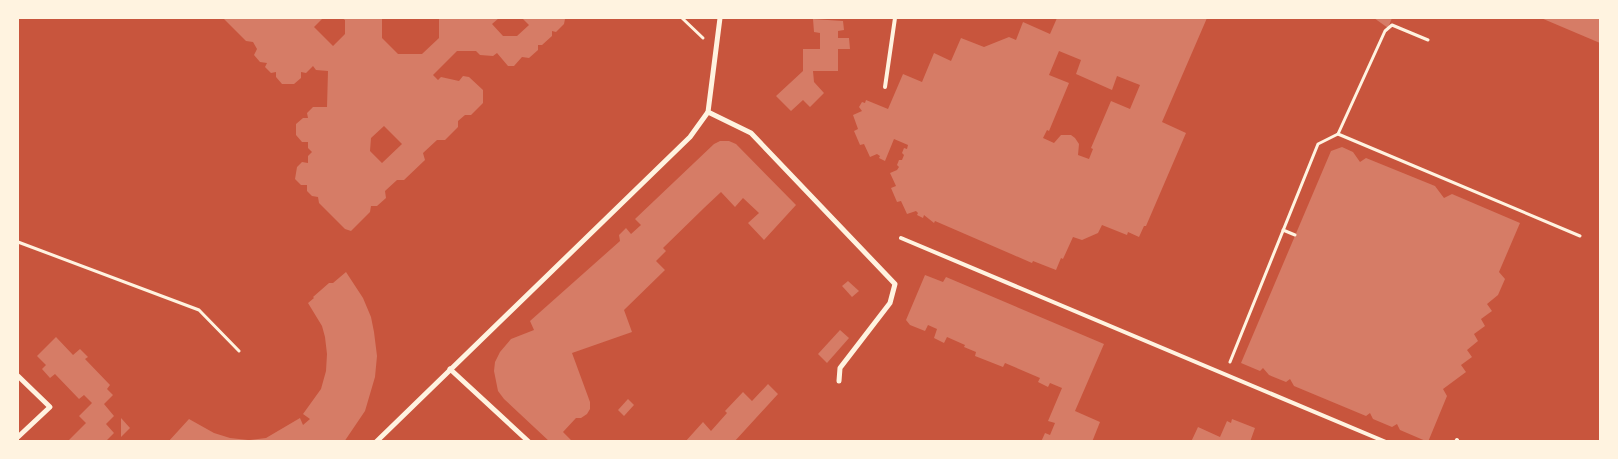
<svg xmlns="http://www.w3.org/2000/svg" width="1618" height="459" font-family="'DejaVu Sans',sans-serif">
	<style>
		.building { fill: #d67c66; fill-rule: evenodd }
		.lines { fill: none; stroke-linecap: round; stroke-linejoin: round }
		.path { stroke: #fff3e0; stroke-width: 3 }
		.service { stroke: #fff3e0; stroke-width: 4 }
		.minor { stroke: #fff3e0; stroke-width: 5 }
	</style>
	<rect width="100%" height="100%" fill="#c8553d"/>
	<g class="building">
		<path d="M 223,18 L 323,18 L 314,27 L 333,46 L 345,34 L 345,20 L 342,18 L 382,18 L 382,38 L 398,54 L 422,54 L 439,38 L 439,18 L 499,18 L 492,24 L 503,36 L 517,36 L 529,25 L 522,18 L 565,19 L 564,24 L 556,32 L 552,31 L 552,36 L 542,45 L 538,45 L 538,50 L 529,58 L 522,57 L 514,66 L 508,66 L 497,53 L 493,56 L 480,55 L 476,51 L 457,51 L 433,75 L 438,80 L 441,77 L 459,81 L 463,76 L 469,77 L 483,90 L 483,103 L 471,115 L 465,115 L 458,121 L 458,127 L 445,140 L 437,140 L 423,153 L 425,160 L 404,180 L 397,180 L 385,191 L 386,198 L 377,206 L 371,206 L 370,212 L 351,231 L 345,229 L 319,203 L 318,197 L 312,196 L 307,191 L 307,185 L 301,185 L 295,179 L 297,167 L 302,162 L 308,163 L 308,156 L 312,152 L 308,148 L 308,142 L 302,142 L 296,135 L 296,124 L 303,118 L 308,118 L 307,113 L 313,107 L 327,107 L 328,71 L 316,70 L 313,66 L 306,73 L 301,72 L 301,78 L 294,84 L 282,84 L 276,77 L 276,72 L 271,73 L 265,67 L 267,63 L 260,62 L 254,55 L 257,49 L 253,42 L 246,41 ZM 384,126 L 402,144 L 382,163 L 370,151 L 371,138 Z"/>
		<path d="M 1057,18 L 1207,18 L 1162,122 L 1186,133 L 1146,226 L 1144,226 L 1139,237 L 1128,232 L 1127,235 L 1102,225 L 1098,233 L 1082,240 L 1073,237 L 1063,259 L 1061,258 L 1056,270 L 1033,261 L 1032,263 L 935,221 L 934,223 L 924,215 L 923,218 L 917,215 L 918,213 L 916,211 L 907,214 L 901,201 L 897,202 L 891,188 L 896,186 L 890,173 L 897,170 L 899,167 L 897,165 L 899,160 L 902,160 L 904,155 L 902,153 L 904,148 L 907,149 L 908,145 L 894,139 L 885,161 L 879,158 L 880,156 L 877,154 L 870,157 L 864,144 L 860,145 L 854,131 L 858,129 L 853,115 L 862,111 L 859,107 L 862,102 L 865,103 L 866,100 L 888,109 L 903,74 L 922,82 L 934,53 L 951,61 L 961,38 L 984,47 L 1009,37 L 1016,40 L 1023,22 L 1050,34 ZM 1059,51 L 1081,60 L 1076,74 L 1112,90 L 1117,76 L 1140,85 L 1130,109 L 1111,101 L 1091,148 L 1093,149 L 1089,159 L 1078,155 L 1079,144 L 1075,138 L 1071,135 L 1061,135 L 1054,143 L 1043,138 L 1047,130 L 1049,131 L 1069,83 L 1049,75 Z"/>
		<path d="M 1374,18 L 1392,18 L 1388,28 Z"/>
		<path d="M 1541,18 L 1600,18 L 1600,43 Z"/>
		<path d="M 813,19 L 843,21 L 844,30 L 838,31 L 838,38 L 849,38 L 850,49 L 838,49 L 838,71 L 813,71 L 814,82 L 824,93 L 810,107 L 803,100 L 791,111 L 776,96 L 803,71 L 803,49 L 820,49 L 820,33 L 814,32 Z"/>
		<path d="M 720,141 L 729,141 L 736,144 L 796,205 L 764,240 L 748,223 L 759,213 L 743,198 L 735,207 L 721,192 L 704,208 L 663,248 L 666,251 L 656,261 L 665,270 L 624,310 L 632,332 L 572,353 L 590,402 L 590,409 L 587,414 L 581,418 L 576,418 L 563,432 L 573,442 L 550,442 L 504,399 L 498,391 L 494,371 L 495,362 L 500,352 L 511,339 L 534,330 L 530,321 L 620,241 L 619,235 L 626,228 L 631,234 L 641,225 L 635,219 L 714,144 Z"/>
		<path d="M 1342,147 L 1353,152 L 1360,162 L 1366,158 L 1435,186 L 1444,198 L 1452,194 L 1520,223 L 1499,272 L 1505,279 L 1498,295 L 1487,304 L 1492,311 L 1481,319 L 1485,326 L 1474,334 L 1478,341 L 1467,350 L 1472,357 L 1461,365 L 1466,372 L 1443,389 L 1447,396 L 1428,442 L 1400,430 L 1397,424 L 1392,427 L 1373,419 L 1370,413 L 1366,416 L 1294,386 L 1290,379 L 1286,382 L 1269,375 L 1263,368 L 1260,371 L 1241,363 L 1331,151 Z"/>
		<path d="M 346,272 L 363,298 L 371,317 L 374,332 L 377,356 L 375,377 L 365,411 L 344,442 L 250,442 L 250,440 L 266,438 L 300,418 L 303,425 L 310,419 L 303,414 L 321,389 L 326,371 L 327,354 L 325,337 L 322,326 L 308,303 L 314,298 L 313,297 L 329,283 L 333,283 Z"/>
		<path d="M 925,275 L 943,282 L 946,277 L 1104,344 L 1075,411 L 1100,422 L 1092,442 L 1041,442 L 1045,433 L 1050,435 L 1055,423 L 1048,421 L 1062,388 L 1050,383 L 1048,387 L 1038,382 L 1040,378 L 1005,363 L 1003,367 L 975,356 L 976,352 L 964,347 L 965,345 L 947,337 L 944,343 L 934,338 L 937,329 L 928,325 L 925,331 L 910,325 L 906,320 Z"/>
		<path d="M 848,281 L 859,291 L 852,297 L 842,286 Z"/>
		<path d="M 840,330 L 849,338 L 827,363 L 818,354 Z"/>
		<path d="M 56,337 L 73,355 L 80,349 L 88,357 L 85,359 L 110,385 L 107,389 L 113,395 L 104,404 L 114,416 L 106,424 L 114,433 L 105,442 L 67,442 L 86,423 L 79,416 L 92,403 L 84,395 L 79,399 L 55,374 L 50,378 L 42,369 L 46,365 L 37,356 Z"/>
		<path d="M 768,384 L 778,394 L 734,442 L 685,442 L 703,422 L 711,431 L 727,413 L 725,411 L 743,392 L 752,401 Z"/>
		<path d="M 628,399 L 634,405 L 624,416 L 618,410 Z"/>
		<path d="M 121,418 L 130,428 L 121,437 Z"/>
		<path d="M 189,419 L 214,433 L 230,438 L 248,440 L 248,442 L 168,442 Z"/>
		<path d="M 1232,419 L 1255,428 L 1250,442 L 1191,442 L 1198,427 L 1220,437 L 1227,421 L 1231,423 Z"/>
	</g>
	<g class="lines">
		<g class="path">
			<path d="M 682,18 L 703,38"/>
			<path d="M 1338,134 L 1580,236"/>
			<path d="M 1283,230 L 1295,235"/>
			<path d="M 18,242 L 199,310 L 239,351"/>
			<path d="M 1230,362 L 1318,144 L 1338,134 L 1385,31 L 1392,25 L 1428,40"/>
		</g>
		<g class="service">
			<path d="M 885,87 L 895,18"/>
			<path d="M 901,238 L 1386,442"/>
			<path d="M 1456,442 L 1457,440"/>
		</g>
		<g class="minor">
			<path d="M 708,112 L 751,133 L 895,284 L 890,303 L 840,368 L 839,381"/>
			<path d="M 450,369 L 529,442"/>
			<path d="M 18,376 L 50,407 L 18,437"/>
			<path d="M 376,442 L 690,137 L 708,112 L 720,18"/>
		</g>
	</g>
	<rect width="1618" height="459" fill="none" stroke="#fff3e0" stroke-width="38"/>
</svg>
